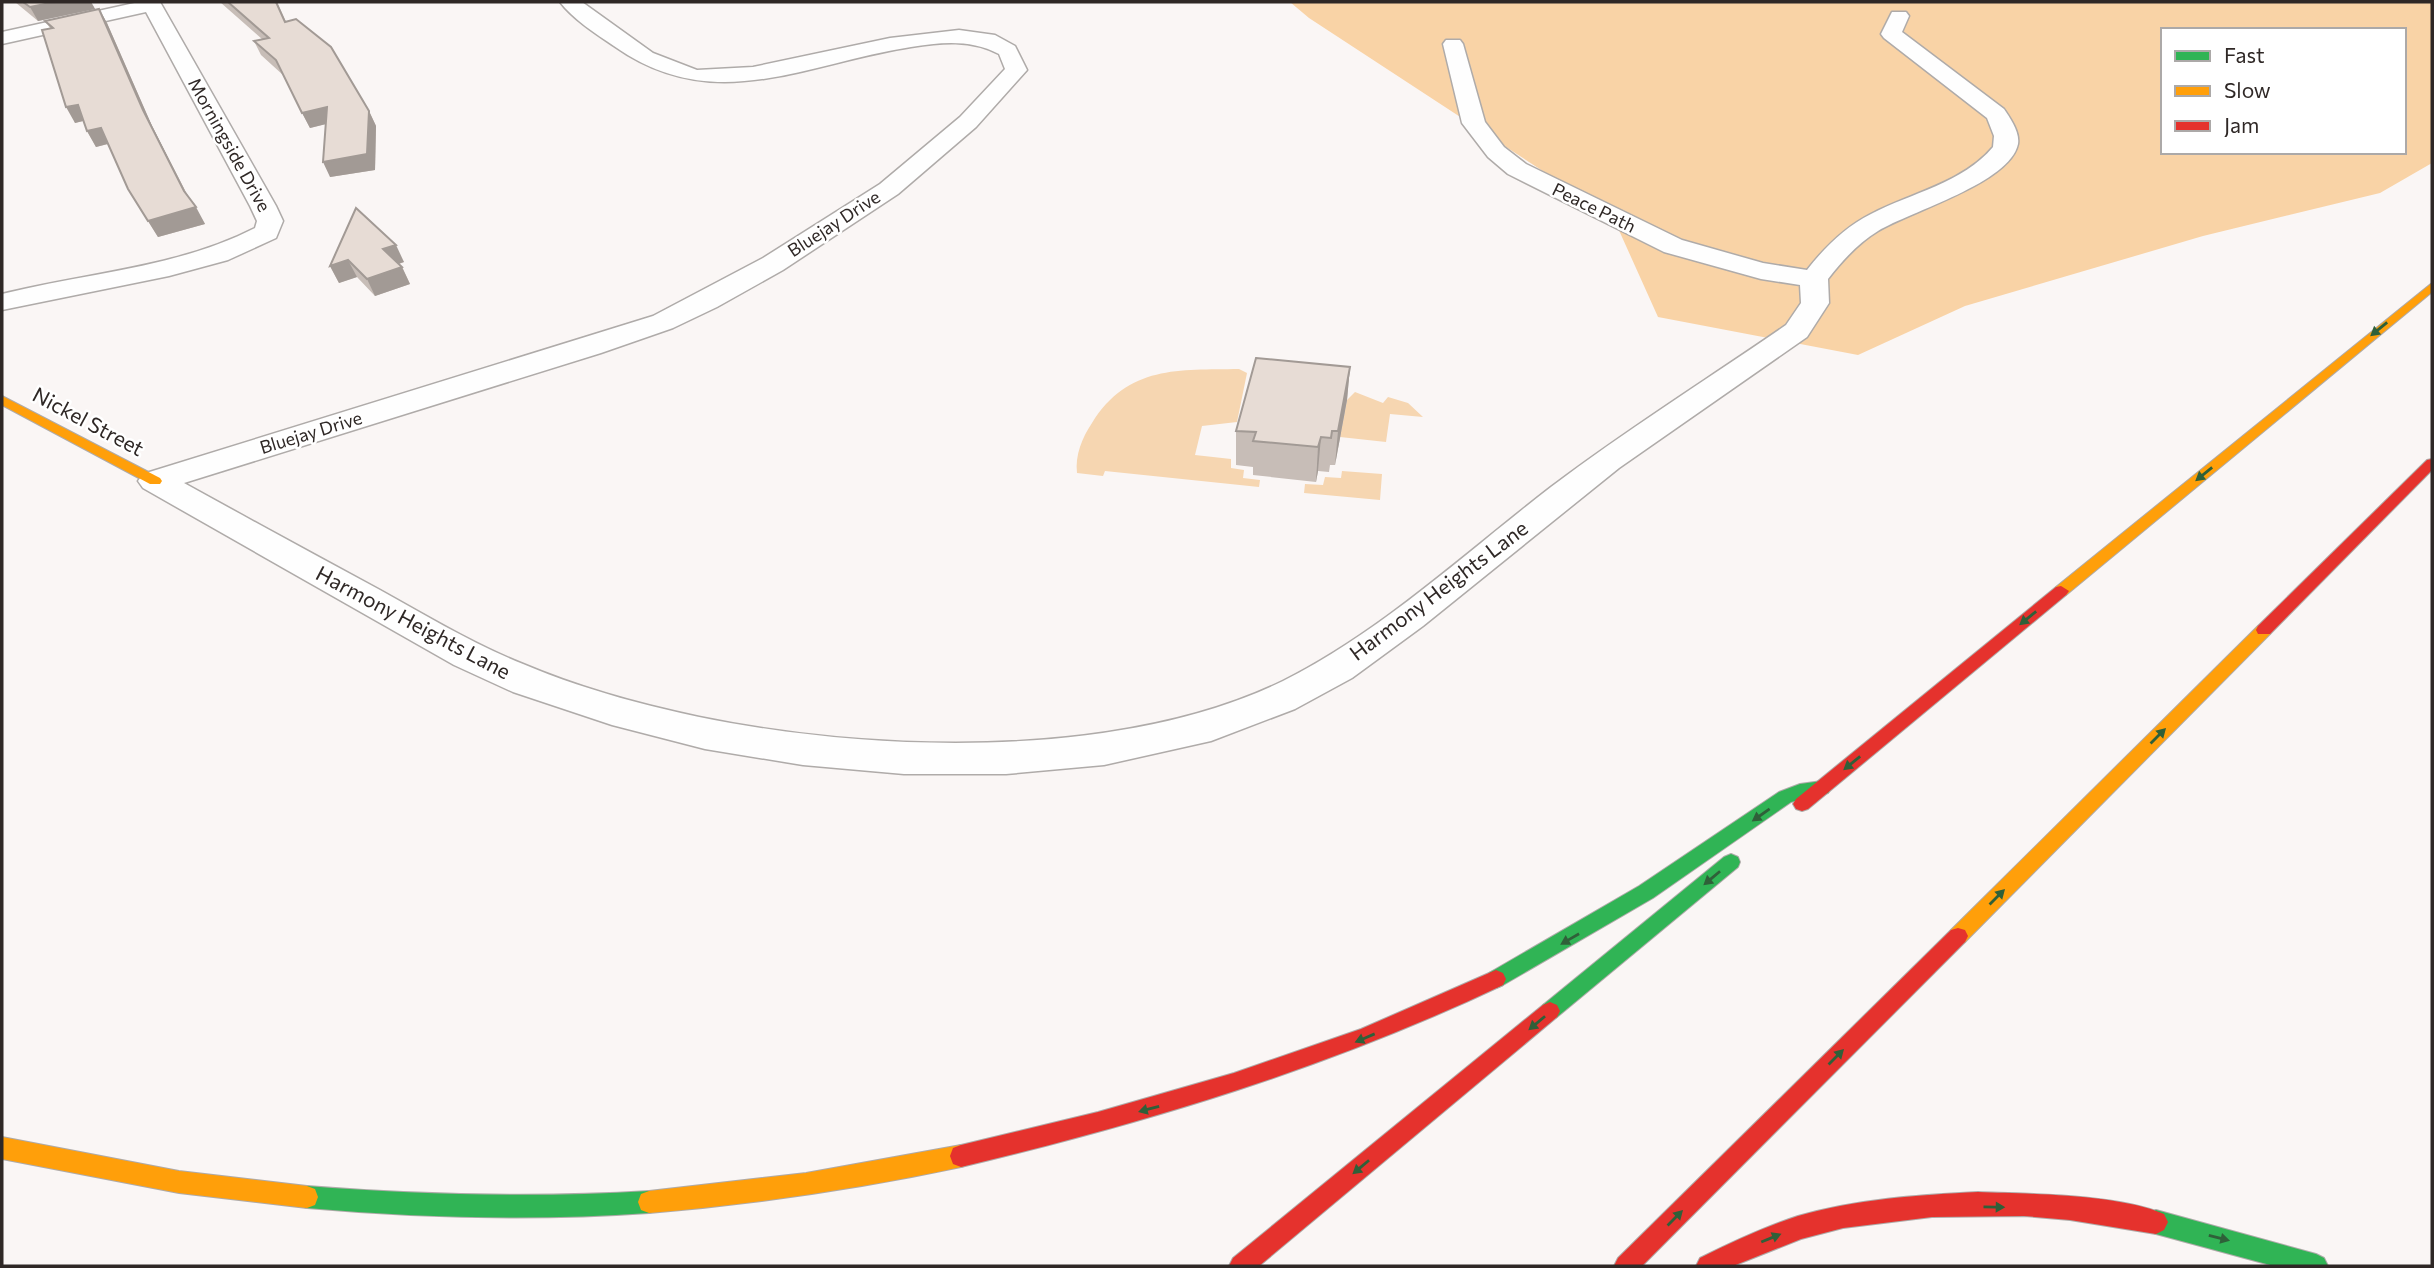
<svg xmlns="http://www.w3.org/2000/svg" width="2434" height="1268" font-family="Commissioner,sans-serif">
	<style>
		.green { fill: #f6d6b1 }
		.forest { fill: #f9d3a6; fill-rule: evenodd }
		.lines { fill: none; stroke-linecap: round; stroke-linejoin: round }
		.street-casing { stroke: #afaba9; stroke-width: 3 }
		.fast-casing { stroke: #afaba9; stroke-width: 2 }
		.slow-casing { stroke: #afaba9; stroke-width: 2 }
		.jam-casing { stroke: #afaba9; stroke-width: 2 }
		.street { fill: #fefefe; fill-rule: evenodd }
		.fast { fill: #30b455; fill-rule: evenodd }
		.slow { fill: #ff9f0a; fill-rule: evenodd }
		.jam { fill: #e5322d; fill-rule: evenodd }
		.wall { fill: #c7bdb7 }
		.shaded-wall { fill: #a29a95 }
		.building { fill: #e7dcd5; stroke: #a29a95; stroke-width: 2 }
		.oneway { fill: #2f6039 }
		.labels { text-anchor: middle; stroke-width: 5; stroke-linejoin: round; paint-order: stroke }
		.far-street-label { font-size: 18px; fill: #2f2826; stroke: #fff }
		.street-label { font-size: 21px; fill: #2f2826; stroke: #fff }
	</style>
	<rect width="100%" height="100%" fill="#faf6f5"/>
	<g class="green">
		<path d="M 1239,369 L 1247,373 L 1237,422 L 1202,426 L 1195,455 L 1231,459 L 1231,468 L 1244,470 L 1243,478 L 1260,480 L 1259,487 L 1105,471 L 1103,476 L 1077,473 C 1075,455 1082,438 1092,423 C 1128,365 1179,370 1239,369 Z"/>
		<path d="M 1355,392 L 1383,403 L 1388,397 L 1408,403 L 1423,417 L 1390,414 L 1386,442 L 1340,437 L 1347,400 Z"/>
		<path d="M 1342,471 L 1382,474 L 1380,500 L 1304,493 L 1305,484 L 1323,485 L 1325,477 L 1341,478 Z"/>
	</g>
	<path class="forest" d="M 1290,2 L 2432,2 L 2432,163 L 2380,193 L 2203,236 L 1965,306 L 1858,355 L 1658,317 L 1613,217 L 1309,18 ZM 2163,30 L 2404,30 L 2404,152 L 2163,152 Z"/>
	<g class="lines">
		<defs>
			<g id="street">
				<path d="M 139,2 L 160,2 L 276,206 L 283,221 L 276,238 L 228,260 L 169,276 L 2,310 L 2,294 C 86,273 177,268 255,228 L 257,221 L 250,206 L 146,12 L 2,44 L 2,32 Z"/>
				<path d="M 560,2 L 582,2 L 653,53 L 697,70 L 753,67 L 890,38 L 959,30 L 995,35 L 1015,46 L 1027,70 L 976,127 L 898,194 L 783,270 L 717,307 L 673,328 L 601,353 L 184,483 C 249,519 315,555 380,590 C 427,616 473,644 523,664 C 726,750 1081,780 1283,681 C 1381,632 1464,554 1551,487 C 1627,429 1708,379 1786,325 L 1801,303 L 1800,285 L 1761,279 L 1664,252 L 1508,174 L 1488,157 L 1462,123 L 1443,44 L 1446,40 L 1460,40 L 1463,44 L 1485,122 L 1504,147 L 1526,164 L 1682,240 L 1763,263 L 1807,270 C 1825,247 1845,227 1871,214 C 1911,193 1963,183 1993,147 L 1994,136 L 1987,118 L 1884,38 L 1881,34 L 1892,12 L 1906,12 L 1909,16 L 1902,32 L 2004,109 C 2010,118 2020,132 2018,144 C 2010,183 1911,211 1878,231 C 1858,243 1842,261 1828,279 L 1829,303 L 1807,337 L 1619,468 L 1423,626 L 1352,678 L 1295,709 L 1211,741 L 1104,765 L 1006,774 L 904,774 L 803,765 L 705,749 L 612,725 L 513,692 L 454,665 L 143,488 L 138,481 L 143,474 L 653,316 L 763,258 L 880,184 L 960,117 L 1005,69 L 999,54 C 971,39 941,42 911,47 C 803,64 714,117 614,46 C 596,34 573,19 560,2 Z"/>
			</g>
			<g id="fast">
				<path d="M 1822,781 L 1828,783 L 1831,788 L 1828,793 L 1791,802 L 1653,898 L 1503,985 L 1496,988 L 1489,985 L 1486,979 L 1489,973 L 1639,886 L 1779,792 L 1800,784 Z"/>
				<path d="M 1731,854 L 1738,857 L 1740,862 L 1738,867 L 1557,1017 L 1550,1020 L 1543,1017 L 1540,1011 L 1543,1005 L 1724,857 Z"/>
				<path d="M 307,1186 C 421,1195 535,1198 649,1191 L 657,1194 L 660,1202 L 657,1210 L 649,1213 C 535,1221 421,1218 307,1208 L 299,1205 L 296,1197 L 299,1189 Z"/>
				<path d="M 2156,1210 L 2316,1254 L 2324,1258 L 2328,1266 L 2274,1266 L 2156,1234 L 2148,1230 L 2144,1222 L 2148,1214 Z"/>
			</g>
			<g id="slow">
				<path d="M 2432,283 L 2432,292 L 2066,595 L 2056,595 L 2053,591 L 2056,587 Z"/>
				<path d="M 2,396 L 160,478 L 162,481 L 160,484 L 150,484 L 2,405 Z"/>
				<path d="M 2264,625 L 2270,626 L 2272,630 L 2270,634 L 1965,942 L 1958,944 L 1951,942 L 1948,936 L 1951,930 L 2258,626 Z"/>
				<path d="M 2,1137 L 179,1171 L 307,1186 L 315,1189 L 318,1197 L 315,1205 L 307,1208 L 179,1193 L 2,1159 Z"/>
				<path d="M 961,1145 L 969,1148 L 972,1156 L 969,1164 L 961,1167 C 858,1189 754,1204 649,1213 L 641,1210 L 638,1202 L 641,1194 L 649,1191 L 806,1173 Z"/>
			</g>
			<g id="jam">
				<path d="M 2432,459 L 2432,470 L 2270,634 L 2258,634 L 2256,630 L 2258,626 L 2427,460 Z"/>
				<path d="M 2061,586 L 2069,591 L 2066,595 L 1808,809 L 1802,811 L 1796,809 L 1793,804 L 1796,799 L 2056,587 Z"/>
				<path d="M 1958,928 L 1965,930 L 1968,936 L 1965,942 L 1642,1266 L 1614,1266 L 1618,1258 L 1951,930 Z"/>
				<path d="M 1496,970 L 1503,973 L 1506,979 L 1503,985 C 1328,1068 1149,1122 961,1167 L 953,1164 L 950,1156 L 953,1148 L 961,1145 L 1098,1112 L 1234,1073 L 1361,1029 Z"/>
				<path d="M 1550,1002 L 1557,1005 L 1560,1011 L 1557,1017 L 1259,1266 L 1229,1266 L 1233,1258 L 1543,1005 Z"/>
				<path d="M 1978,1192 C 2030,1194 2117,1194 2164,1214 L 2168,1222 L 2164,1230 L 2156,1234 L 2070,1220 L 2024,1216 L 1932,1217 L 1843,1228 L 1801,1239 L 1733,1266 L 1696,1266 L 1700,1258 C 1732,1242 1764,1227 1798,1216 C 1857,1199 1918,1195 1978,1192 Z"/>
			</g>
		</defs>
		<use href="#street" class="street-casing"/>
		<use href="#fast" class="fast-casing"/>
		<use href="#slow" class="slow-casing"/>
		<use href="#jam" class="jam-casing"/>
		<use href="#street" class="street"/>
		<use href="#fast" class="fast"/>
		<use href="#slow" class="slow"/>
		<use href="#jam" class="jam"/>
	</g>
	<g class="wall">
		<path d="M 15,2 L 91,2 L 95,9 L 38,21 Z"/>
		<path d="M 220,2 L 277,2 L 286,22 L 369,111 L 376,126 L 375,170 L 330,177 L 326,124 L 310,128 L 283,75 L 261,55 L 254,41 L 262,39 Z"/>
		<path d="M 99,9 L 107,23 L 152,126 L 188,196 L 205,224 L 158,237 L 128,189 L 108,144 L 96,147 L 87,131 L 83,121 L 75,123 L 50,28 L 45,21 Z"/>
		<path d="M 356,208 L 404,262 L 399,264 L 402,267 L 410,284 L 375,296 L 357,277 L 339,283 L 330,266 Z"/>
		<path d="M 1350,367 L 1347,400 L 1335,465 L 1330,465 L 1329,472 L 1318,471 L 1316,482 L 1253,475 L 1253,467 L 1236,465 L 1236,431 Z"/>
	</g>
	<g class="shaded-wall">
		<path d="M 55,2 L 91,2 L 95,9 L 38,21 L 30,7 Z"/>
		<path d="M 99,9 L 107,23 L 152,126 L 193,207 L 143,110 Z"/>
		<path d="M 78,105 L 87,120 L 75,123 L 66,107 Z"/>
		<path d="M 327,107 L 334,122 L 310,128 L 302,113 Z"/>
		<path d="M 369,111 L 376,126 L 375,170 L 330,177 L 323,162 Z"/>
		<path d="M 101,128 L 111,143 L 96,147 L 87,131 Z"/>
		<path d="M 196,207 L 205,224 L 158,237 L 148,221 Z"/>
		<path d="M 396,245 L 404,262 L 391,266 L 383,249 Z"/>
		<path d="M 348,260 L 357,277 L 339,283 L 330,266 Z"/>
		<path d="M 402,267 L 410,284 L 375,296 L 367,279 Z"/>
		<path d="M 1350,367 L 1347,400 L 1335,465 L 1338,431 Z"/>
		<path d="M 1321,437 L 1318,471 L 1316,482 L 1318,447 Z"/>
	</g>
	<g class="building">
		<path d="M 23,2 L 55,2 L 30,7 Z"/>
		<path d="M 228,2 L 276,2 L 285,22 L 296,19 L 331,47 L 369,111 L 367,154 L 323,162 L 327,107 L 302,113 L 276,60 L 254,41 L 269,38 Z"/>
		<path d="M 99,9 L 143,110 L 184,191 L 196,207 L 148,221 L 128,189 L 101,128 L 87,131 L 78,105 L 66,107 L 42,30 L 53,28 L 45,21 Z"/>
		<path d="M 356,208 L 396,245 L 383,249 L 402,267 L 367,279 L 348,260 L 330,266 Z"/>
		<path d="M 1256,358 L 1350,367 L 1338,431 L 1332,431 L 1331,438 L 1321,437 L 1318,447 L 1253,441 L 1256,432 L 1236,431 Z"/>
	</g>
	<defs><path id="oneway-solid" d="M-6-.8H1V-3.2L6.5 0L1 3.2V.8H-6Z" transform="scale(1.75)"/></defs>
	<g class="oneway">
		<use href="#oneway-solid" transform="translate(2379 329) rotate(141)"/>
		<use href="#oneway-solid" transform="translate(2204 474) rotate(141)"/>
		<use href="#oneway-solid" transform="translate(2028 618) rotate(141)"/>
		<use href="#oneway-solid" transform="translate(2158 736) rotate(-45)"/>
		<use href="#oneway-solid" transform="translate(1852 763) rotate(141)"/>
		<use href="#oneway-solid" transform="translate(1761 815) rotate(145)"/>
		<use href="#oneway-solid" transform="translate(1712 878) rotate(140)"/>
		<use href="#oneway-solid" transform="translate(1997 897) rotate(-45)"/>
		<use href="#oneway-solid" transform="translate(1570 939) rotate(150)"/>
		<use href="#oneway-solid" transform="translate(1537 1023) rotate(140)"/>
		<use href="#oneway-solid" transform="translate(1365 1038) rotate(157)"/>
		<use href="#oneway-solid" transform="translate(1836 1057) rotate(-45)"/>
		<use href="#oneway-solid" transform="translate(1149 1109) rotate(165)"/>
		<use href="#oneway-solid" transform="translate(1361 1167) rotate(140)"/>
		<use href="#oneway-solid" transform="translate(1994 1207) rotate(1)"/>
		<use href="#oneway-solid" transform="translate(1675 1218) rotate(-45)"/>
		<use href="#oneway-solid" transform="translate(1771 1238) rotate(-22)"/>
		<use href="#oneway-solid" transform="translate(2219 1238) rotate(14)"/>
	</g>
	<g class="labels">
		<g class="far-street-label">
			<text transform="translate(229 145) rotate(61)" y="6">Morningside Drive</text>
			<text transform="translate(1594 208) rotate(26)" y="6">Peace Path</text>
			<text transform="translate(834 224) rotate(-33)" y="6">Bluejay Drive</text>
			<text transform="translate(311 433) rotate(-17)" y="6">Bluejay Drive</text>
		</g>
		<g class="street-label">
			<text transform="translate(88 422) rotate(28)" y="7">Nickel Street</text>
			<text transform="translate(1439 591) rotate(-37)" y="7">Harmony Heights Lane</text>
			<text transform="translate(413 623) rotate(28)" y="7">Harmony Heights Lane</text>
		</g>
	</g>
	<rect width="2434" height="1268" fill="none" stroke="#2f2826" stroke-width="7"/>
	<rect x="2161" y="28" width="245" height="126" fill="#ffffff" stroke="#aca9a8" stroke-width="2"/>
	<rect x="2175" y="51" width="35" height="10" fill="#30b455" stroke="#aca9a8" stroke-width="2"/>
	<text x="2224" y="63" font-size="21" fill="#2f2826">Fast</text>
	<rect x="2175" y="86" width="35" height="10" fill="#ff9f0a" stroke="#aca9a8" stroke-width="2"/>
	<text x="2224" y="98" font-size="21" fill="#2f2826">Slow</text>
	<rect x="2175" y="121" width="35" height="10" fill="#e5322d" stroke="#aca9a8" stroke-width="2"/>
	<text x="2224" y="133" font-size="21" fill="#2f2826">Jam</text>
</svg>
